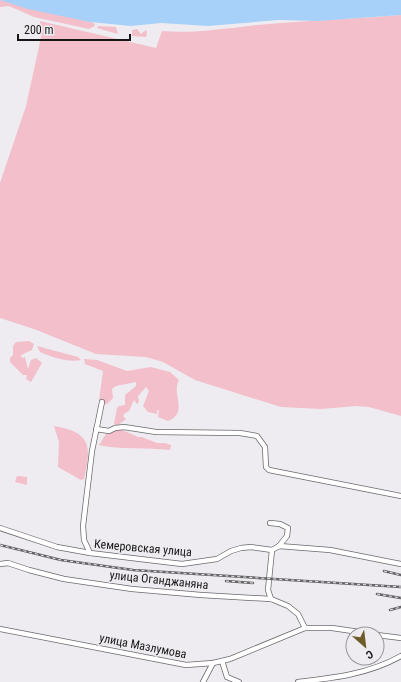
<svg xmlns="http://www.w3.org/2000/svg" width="401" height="682" font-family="'Roboto Condensed',sans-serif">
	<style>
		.green { fill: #f2bfcb }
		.water { fill: #a7d1f8 }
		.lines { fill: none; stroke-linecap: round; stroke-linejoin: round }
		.minor-casing { stroke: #6b696d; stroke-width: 6 }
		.minor { stroke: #fff; stroke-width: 4.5 }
		.rail-casing { stroke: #646365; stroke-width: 2.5 }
		.rail { stroke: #eeecf0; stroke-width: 1; stroke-dasharray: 3; stroke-linecap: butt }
		.labels { text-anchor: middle; stroke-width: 3; stroke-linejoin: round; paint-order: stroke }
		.street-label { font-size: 12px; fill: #161617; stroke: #eeecf0 }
	</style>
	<rect width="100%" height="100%" fill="#eeecf0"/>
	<g class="green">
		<path d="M 0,0 L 94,23 L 95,26 L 89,29 L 34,17 L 9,6 L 0,7 Z"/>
		<path d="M 401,15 L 401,416 L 369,407 L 356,406 L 321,409 L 281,407 L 195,380 L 163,362 L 146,357 L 96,354 L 34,329 L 0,318 L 0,183 L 26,106 L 42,33 L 40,21 L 156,48 L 162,31 C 196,34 233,27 268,24 C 312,20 357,19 401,15 Z"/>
		<path d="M 98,26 L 116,27 L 118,34 L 97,28 Z"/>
		<path d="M 137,29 L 141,34 L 146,30 L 147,32 L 146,37 L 132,36 L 132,30 Z"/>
		<path d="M 29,341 L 34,344 L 32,350 L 21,355 L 22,358 L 25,357 L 28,369 L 31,360 L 36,358 L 42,363 L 31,382 L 26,379 L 27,375 L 23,375 L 10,362 L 10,358 L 13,355 L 13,346 L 16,342 Z"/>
		<path d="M 37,346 L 78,357 L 81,360 C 69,363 51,357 40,352 Z"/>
		<path d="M 84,359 L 97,360 L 127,371 L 151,367 L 170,372 L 179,380 C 171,394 189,413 168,421 L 158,417 L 159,410 L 157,411 L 157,414 L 148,412 L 143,406 L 149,391 L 146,387 L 138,396 L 139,402 L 137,404 L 134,400 L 129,411 L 124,414 L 123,416 L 126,419 L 117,426 L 114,424 L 117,408 L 119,406 L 125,405 L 125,395 L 136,386 L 136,382 L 116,386 L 112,389 L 113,398 L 107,404 L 101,405 L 99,401 L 103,371 L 85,364 Z"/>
		<path d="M 54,426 C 91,432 92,446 84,479 L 81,480 L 58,467 L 59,442 Z"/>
		<path d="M 120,429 L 138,437 L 142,437 L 157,443 L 165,443 L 171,445 L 170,450 C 147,447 119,450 99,445 L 106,434 Z"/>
		<path d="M 17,476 L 27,477 L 27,485 L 15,482 Z"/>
	</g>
	<path class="water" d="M 0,0 L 401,0 L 401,15 L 317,21 L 279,20 L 208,26 L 161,23 L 131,26 L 90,22 L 28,9 Z"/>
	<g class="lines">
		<defs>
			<g id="minor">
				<path d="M 96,429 L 109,431 L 115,428 L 124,427 L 156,432 L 240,433 L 257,436 L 265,447 L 266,467 L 269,470 L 401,496"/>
				<path d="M 270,523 L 280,524 L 288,528 L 287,536 L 279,546"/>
				<path d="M 0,528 L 57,547 L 90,553 L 182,564 L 217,559 L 231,551 L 241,548 L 251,547 L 272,550 L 279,546 L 330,550 L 401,564"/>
				<path d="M 90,553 L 84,540 L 83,526 L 92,451 L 102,402"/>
				<path d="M 0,564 L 8,563 L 29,570 L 64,579 L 132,589 L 201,595 L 271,599 L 288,606 L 298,614 L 305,628"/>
				<path d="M 271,599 L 268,590 L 272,550"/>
				<path d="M 0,629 L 186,665 L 213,663 L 230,659 L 305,628 L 332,628 L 373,634"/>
				<path d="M 377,635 L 401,638"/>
				<path d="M 222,661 L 227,677 L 239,682"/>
				<path d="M 203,682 L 213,663"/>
				<path d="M 298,682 C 334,678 369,674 401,656"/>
			</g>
		</defs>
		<use href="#minor" class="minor-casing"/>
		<use href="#minor" class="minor"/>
		<defs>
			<g id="rail">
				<path d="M 0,545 L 61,560 L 133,570 L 401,587"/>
				<path d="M 384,571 L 401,575"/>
				<path d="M 226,581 L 253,583"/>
				<path d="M 377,594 L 401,598"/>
				<path d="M 390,610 L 401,607"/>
			</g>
		</defs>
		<use href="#rail" class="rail-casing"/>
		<use href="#rail" class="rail"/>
	</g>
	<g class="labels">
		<g class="street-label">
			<text transform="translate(143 548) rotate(5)" y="4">Кемеровская улица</text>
			<text transform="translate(159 580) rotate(6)" y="4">улица Оганджаняна</text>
			<text transform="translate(143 646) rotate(11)" y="4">улица Мазлумова</text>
		</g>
	</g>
	<g transform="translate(365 646) rotate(152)"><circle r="19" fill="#eeecf0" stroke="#989699"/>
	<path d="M0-3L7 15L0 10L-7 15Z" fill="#6e5c2a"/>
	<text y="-6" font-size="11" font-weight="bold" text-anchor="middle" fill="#161617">С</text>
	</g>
	<path d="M18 34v6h112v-6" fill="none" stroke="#161617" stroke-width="2"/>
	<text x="24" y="34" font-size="12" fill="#161617" stroke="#eeecf0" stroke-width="3" paint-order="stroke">200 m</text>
</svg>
